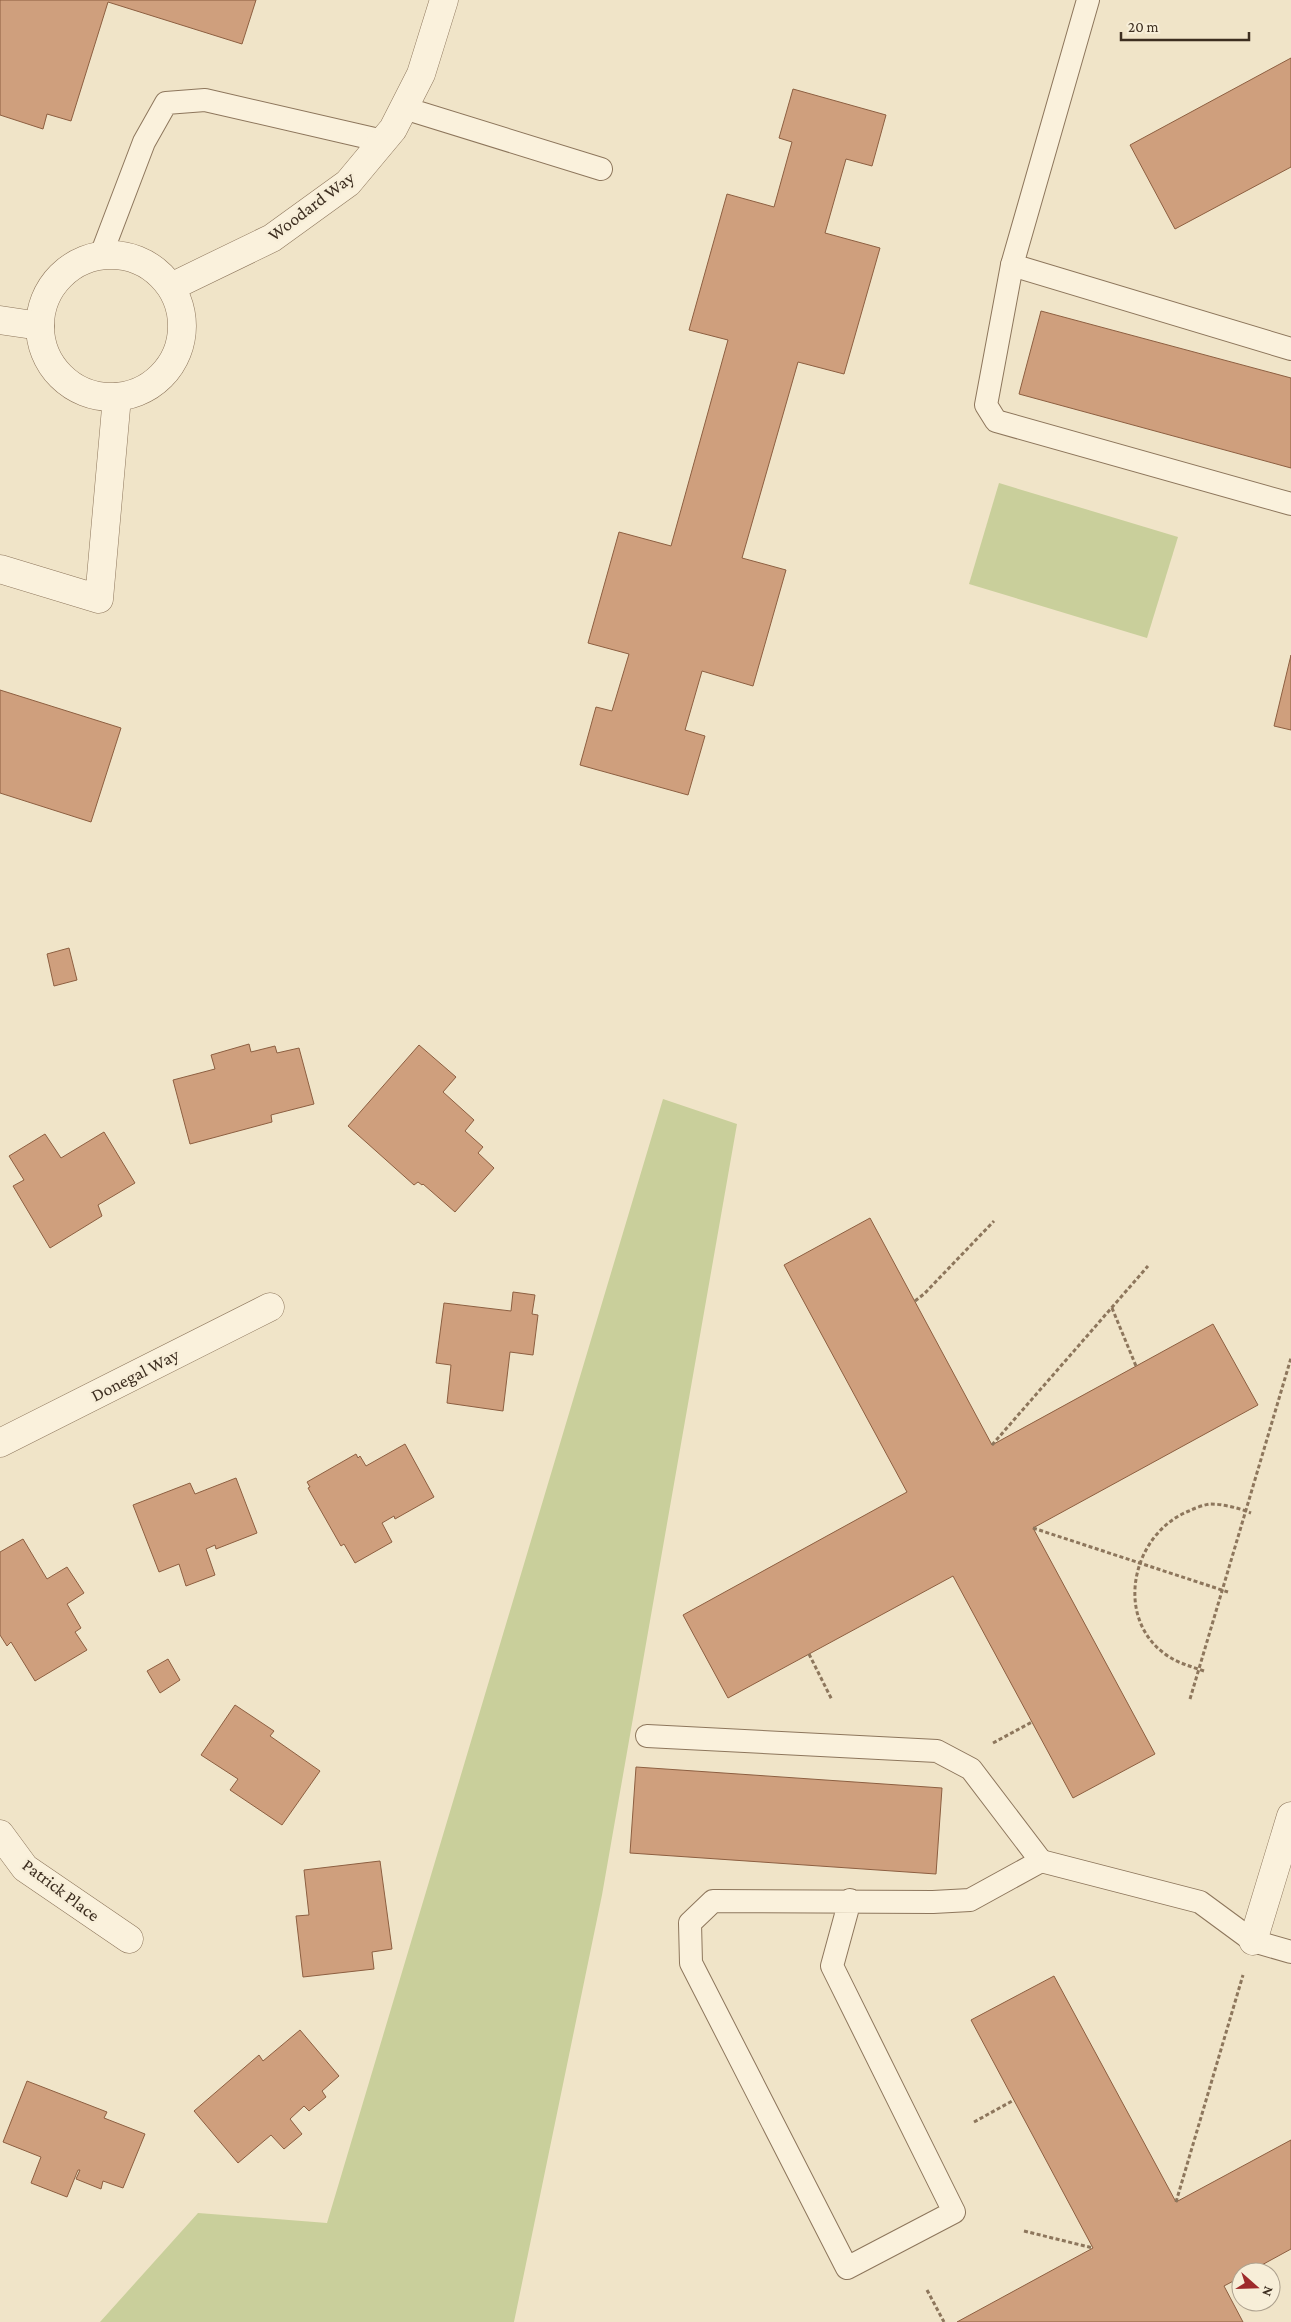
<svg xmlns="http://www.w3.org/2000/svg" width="1291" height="2322" font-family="'Crimson Pro',serif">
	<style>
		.green { fill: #c9cf9b }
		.building { fill: #cf9f7d; stroke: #8d5f41 }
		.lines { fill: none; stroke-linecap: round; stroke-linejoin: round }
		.service-casing { stroke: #8d765c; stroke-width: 24 }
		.minor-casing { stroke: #8d765c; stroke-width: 29 }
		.path { stroke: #8d765c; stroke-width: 3; stroke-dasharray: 4 2.5; stroke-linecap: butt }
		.service { stroke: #faf1dc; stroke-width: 22 }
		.minor { stroke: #faf1dc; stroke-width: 28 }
		.labels { text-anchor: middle; stroke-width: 5; stroke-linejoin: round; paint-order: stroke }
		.street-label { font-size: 18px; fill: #3d2e20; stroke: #f7eed8 }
	</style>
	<rect width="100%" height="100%" fill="#f0e4c8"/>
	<g class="green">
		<path d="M 999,483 L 1178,537 L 1147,638 L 969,584 Z"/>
		<path d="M 663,1099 L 737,1124 L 602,1895 L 514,2322 L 100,2322 L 198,2213 L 327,2223 Z"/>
	</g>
	<g class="building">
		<path d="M 0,0 L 256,0 L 242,44 L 108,2 L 71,121 L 47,114 L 43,129 L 0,115 Z"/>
		<path d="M 1291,58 L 1291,167 L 1175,229 L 1130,145 Z"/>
		<path d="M 793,89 L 886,115 L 872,166 L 846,159 L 825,233 L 880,248 L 844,374 L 798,362 L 742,558 L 786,570 L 753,686 L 702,671 L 685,730 L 705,736 L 688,795 L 580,765 L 596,707 L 612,711 L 629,654 L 588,643 L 619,532 L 671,546 L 728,340 L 689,330 L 727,194 L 774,207 L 792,142 L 779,138 Z"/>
		<path d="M 1041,311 L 1291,378 L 1291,468 L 1019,394 Z"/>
		<path d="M 1291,655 L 1291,730 L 1274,726 Z"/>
		<path d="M 0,690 L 121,728 L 91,822 L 0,793 Z"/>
		<path d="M 69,948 L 77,980 L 54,986 L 47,954 Z"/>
		<path d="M 249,1044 L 251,1052 L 275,1046 L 277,1053 L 299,1048 L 314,1104 L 271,1115 L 272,1122 L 190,1144 L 173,1080 L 215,1069 L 211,1055 Z"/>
		<path d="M 419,1045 L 456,1077 L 443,1092 L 474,1120 L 465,1131 L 483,1147 L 478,1153 L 494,1168 L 455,1212 L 423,1184 L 422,1185 L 418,1182 L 414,1185 L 348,1126 Z"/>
		<path d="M 104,1132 L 135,1183 L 98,1205 L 102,1216 L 50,1248 L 13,1186 L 24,1180 L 9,1156 L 45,1134 L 61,1158 Z"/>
		<path d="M 870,1218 L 992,1445 L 1213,1324 L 1258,1405 L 1033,1528 L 1155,1754 L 1073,1798 L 953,1576 L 728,1698 L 683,1615 L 907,1492 L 784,1265 Z"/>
		<path d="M 513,1292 L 535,1295 L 532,1314 L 538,1315 L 533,1355 L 510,1352 L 503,1411 L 447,1403 L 451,1365 L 436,1363 L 444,1303 L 511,1311 Z"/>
		<path d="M 405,1444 L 434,1497 L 395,1519 L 394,1516 L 382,1523 L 392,1542 L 355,1563 L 344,1544 L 341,1546 L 308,1488 L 310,1487 L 307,1482 L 356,1454 L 358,1458 L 360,1456 L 366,1466 Z"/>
		<path d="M 236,1478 L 257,1533 L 216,1549 L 215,1545 L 206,1549 L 215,1575 L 186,1586 L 179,1564 L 159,1572 L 133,1505 L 190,1483 L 195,1494 Z"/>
		<path d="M 23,1539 L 47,1579 L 67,1567 L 84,1593 L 67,1604 L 81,1628 L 75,1632 L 87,1650 L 35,1681 L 11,1642 L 7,1646 L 0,1635 L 0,1552 Z"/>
		<path d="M 168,1659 L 180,1680 L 160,1693 L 147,1671 Z"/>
		<path d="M 235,1705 L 274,1731 L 270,1736 L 320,1771 L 282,1825 L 230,1790 L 238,1779 L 201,1755 Z"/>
		<path d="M 636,1767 L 942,1788 L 936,1874 L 630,1853 Z"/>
		<path d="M 380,1861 L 392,1949 L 372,1952 L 374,1969 L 303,1977 L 296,1916 L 309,1915 L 304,1870 Z"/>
		<path d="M 1054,1976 L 1176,2202 L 1291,2140 L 1291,2249 L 1249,2272 L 1241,2272 L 1241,2277 L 1224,2286 L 1243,2322 L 957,2322 L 1093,2248 L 971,2020 Z"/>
		<path d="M 300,2030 L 339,2076 L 322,2091 L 326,2097 L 309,2111 L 304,2106 L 290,2119 L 302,2134 L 284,2149 L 271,2135 L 238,2163 L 194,2111 L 259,2055 L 263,2061 Z"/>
		<path d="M 27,2081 L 107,2112 L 104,2118 L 145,2134 L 123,2188 L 103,2181 L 101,2189 L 76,2179 L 80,2170 L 78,2170 L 67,2197 L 31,2183 L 41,2157 L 3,2142 Z"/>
	</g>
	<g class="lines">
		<defs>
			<g id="service">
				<path d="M 1088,0 L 1012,265 L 1291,349"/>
				<path d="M 404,108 L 601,169"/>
				<path d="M 101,255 L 144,142 L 166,103 L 205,100 L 383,141"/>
				<path d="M 1012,265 L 986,405 L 996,421 L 1291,504"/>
				<path d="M 647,1736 L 937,1751 L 971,1769 L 1041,1861"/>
				<path d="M 850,1900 L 832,1966 L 954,2212 L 847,2268 L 691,1963 L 690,1923 L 713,1901 L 933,1902 L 970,1900 L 1041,1861 L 1200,1902 L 1253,1941 L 1291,1952"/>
			</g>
			<g id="minor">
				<circle cx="111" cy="326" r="71"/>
				<path d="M 171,287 L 272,238 L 348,183 L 393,129 L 421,74 L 444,0"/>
				<path d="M 0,320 L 40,326"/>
				<path d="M 0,569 L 99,599 L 117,397"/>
				<path d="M 0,1443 L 270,1307"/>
				<path d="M 0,1834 L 25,1868 L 129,1939"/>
				<path d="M 1253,1941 L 1291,1816"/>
			</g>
		</defs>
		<use href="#service" class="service-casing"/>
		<use href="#minor" class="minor-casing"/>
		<g class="path">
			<path d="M 915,1301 L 924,1294 L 994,1221"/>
			<path d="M 1112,1308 L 1136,1366"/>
			<path d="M 992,1445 L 1148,1266"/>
			<path d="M 1033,1528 L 1228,1592"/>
			<path d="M 809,1654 L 832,1700"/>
			<path d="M 1204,1671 C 1190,1666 1177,1663 1165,1654 C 1113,1616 1133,1533 1189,1511 C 1195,1508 1203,1505 1210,1504 C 1223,1504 1239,1508 1251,1513"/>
			<path d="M 1190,1699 L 1291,1358"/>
			<path d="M 993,1743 L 1032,1722"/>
			<path d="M 974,2122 L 1014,2100"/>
			<path d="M 1176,2202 L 1243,1975"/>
			<path d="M 1024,2231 L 1093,2248"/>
			<path d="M 927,2290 L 944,2322"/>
		</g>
		<use href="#service" class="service"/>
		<use href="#minor" class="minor"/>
	</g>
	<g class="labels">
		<g class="street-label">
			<text transform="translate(311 206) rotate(-37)" y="6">Woodard Way</text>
			<text transform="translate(135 1375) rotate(-27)" y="6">Donegal Way</text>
			<text transform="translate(61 1890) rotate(37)" y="6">Patrick Place</text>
		</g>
	</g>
	<g transform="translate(1256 2287) rotate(110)"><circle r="24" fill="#f7eed8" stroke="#ada18e"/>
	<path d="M0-4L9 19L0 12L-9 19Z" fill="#9e2a2b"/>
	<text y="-8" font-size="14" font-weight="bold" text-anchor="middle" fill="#3d2e20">N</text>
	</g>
	<path d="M1121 32v8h128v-8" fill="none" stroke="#3d2e20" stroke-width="2.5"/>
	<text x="1128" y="32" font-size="15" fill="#3d2e20" stroke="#f7eed8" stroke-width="4" paint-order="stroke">20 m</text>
</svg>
